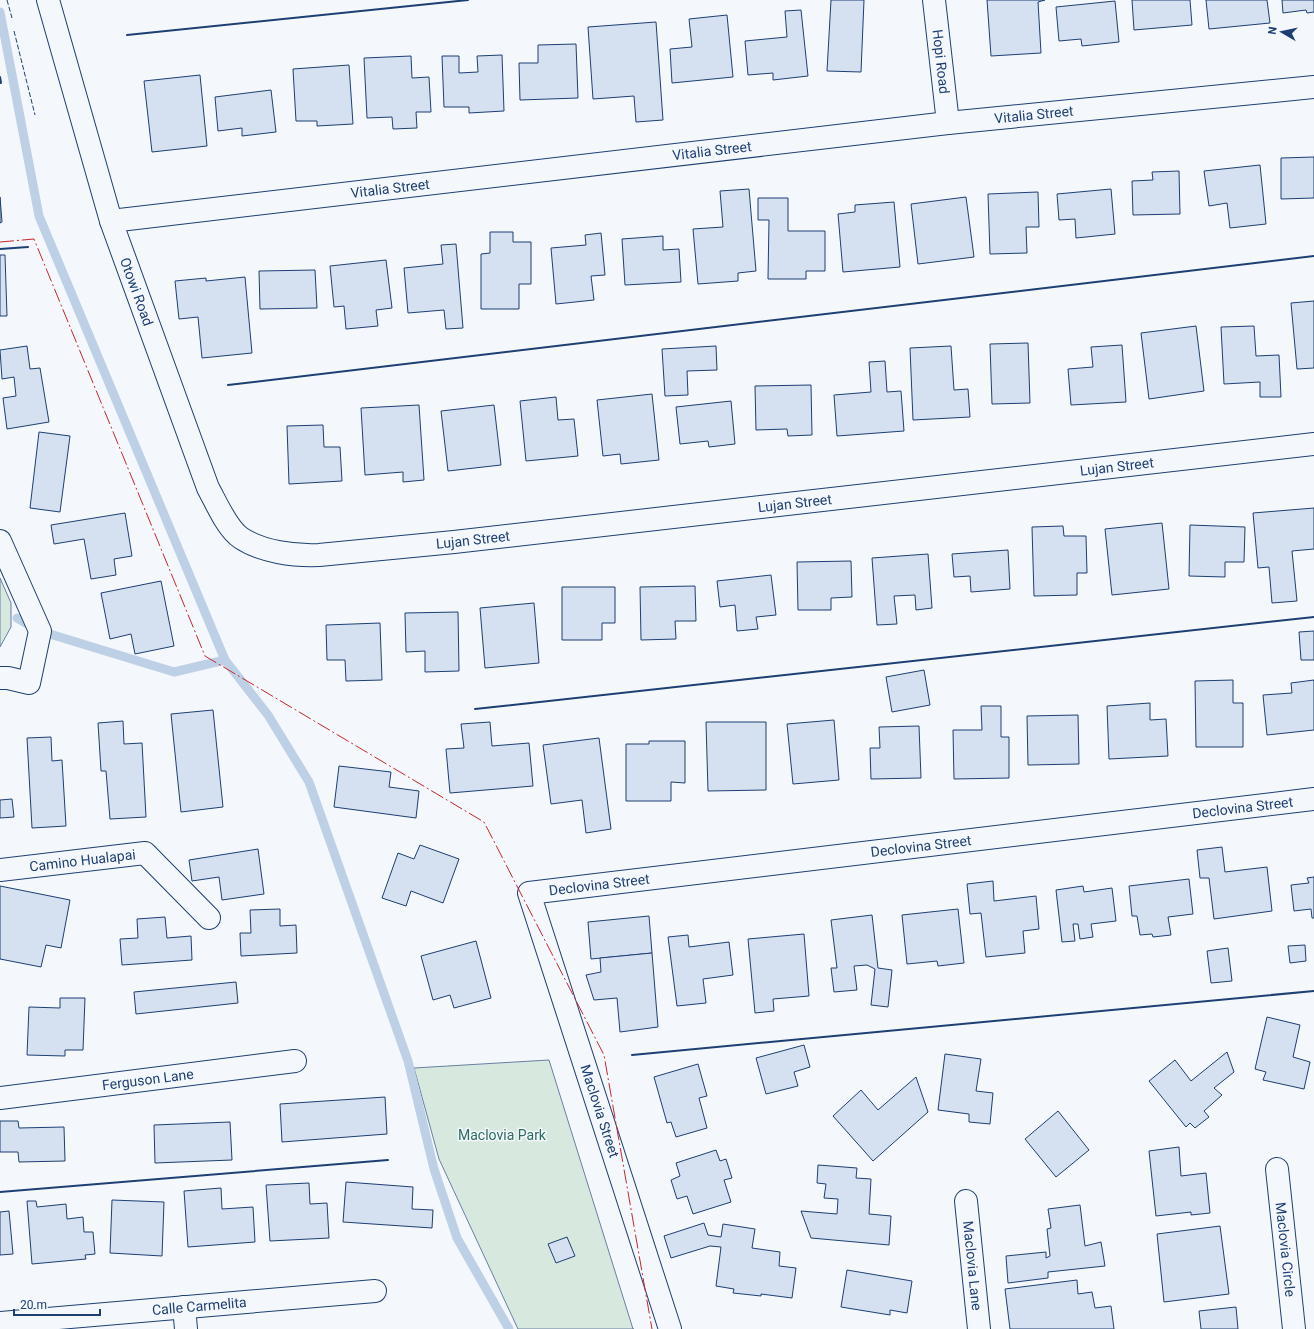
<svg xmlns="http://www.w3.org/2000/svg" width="1314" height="1329" font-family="Roboto,sans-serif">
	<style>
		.green { fill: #d7e8df; stroke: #687fa3 }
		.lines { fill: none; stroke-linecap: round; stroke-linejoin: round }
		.stream { stroke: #bed0e5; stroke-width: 9 }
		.building { fill: #d5e0f0; stroke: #1d3f73 }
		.minor-casing { stroke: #1d3f73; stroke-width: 24 }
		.minor { stroke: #f4f7fb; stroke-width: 22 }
		.fence { stroke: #1d3f73; stroke-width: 1; stroke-dasharray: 5 2; stroke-linecap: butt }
		.wall { stroke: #1d3f73; stroke-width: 2 }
		.power { stroke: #c62828; stroke-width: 1; stroke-dasharray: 14 3 2 3; stroke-linecap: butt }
		.labels { text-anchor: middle; stroke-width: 3; stroke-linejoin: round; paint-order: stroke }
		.street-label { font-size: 14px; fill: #1d3f73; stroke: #f4f7fb }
		.park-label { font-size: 14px; fill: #2c6c60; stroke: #f4f7fb }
	</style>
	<rect width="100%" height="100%" fill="#f4f7fb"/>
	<g class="green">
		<path d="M 0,578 L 11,603 L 11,627 L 0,647 Z"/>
		<path d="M 549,1060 L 633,1329 L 634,1329 L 518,1329 L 439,1159 L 414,1068 Z"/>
	</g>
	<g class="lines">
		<g class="stream">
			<path d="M 0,12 L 39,216 L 225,660 L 268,715 L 309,782 L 408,1061 L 434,1169 L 457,1238 L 509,1329"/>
			<path d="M 17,618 L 40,631 L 174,672 L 225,660"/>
		</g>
	</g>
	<g class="building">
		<path d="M 831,0 L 864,0 L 861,72 L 827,71 Z"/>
		<path d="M 987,0 L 1045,0 L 1038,2 L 1041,53 L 991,56 Z"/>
		<path d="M 1132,0 L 1190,0 L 1192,25 L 1134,30 Z"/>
		<path d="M 1206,0 L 1267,0 L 1270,23 L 1209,29 Z"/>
		<path d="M 1282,0 L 1314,0 L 1314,12 L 1307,13 L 1306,10 L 1283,13 Z"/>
		<path d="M 1115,1 L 1119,42 L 1082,46 L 1081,39 L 1059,41 L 1056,7 Z"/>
		<path d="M 801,10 L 808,76 L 773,80 L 773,73 L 748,75 L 745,41 L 787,37 L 785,11 Z"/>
		<path d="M 727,15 L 733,77 L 672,83 L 670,49 L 692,47 L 689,19 Z"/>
		<path d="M 656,22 L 663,120 L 636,122 L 634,96 L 593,99 L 588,27 Z"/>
		<path d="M 576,44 L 578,98 L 520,100 L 519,63 L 538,63 L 538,45 Z"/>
		<path d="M 502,55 L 504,111 L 469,113 L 469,107 L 444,107 L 442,56 L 459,56 L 459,73 L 478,72 L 477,56 Z"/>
		<path d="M 411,56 L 412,78 L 429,77 L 431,112 L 416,112 L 417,128 L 393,129 L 392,117 L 367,118 L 364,58 Z"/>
		<path d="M 349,65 L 353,124 L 317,126 L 317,121 L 296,121 L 293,69 Z"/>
		<path d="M 200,75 L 207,146 L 152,152 L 144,81 Z"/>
		<path d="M 271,90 L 276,132 L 242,136 L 242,128 L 218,131 L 215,97 Z"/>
		<path d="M 1314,157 L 1314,198 L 1281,199 L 1281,158 Z"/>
		<path d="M 1260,165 L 1266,224 L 1230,228 L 1227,203 L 1209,206 L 1204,171 Z"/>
		<path d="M 1179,171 L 1180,214 L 1133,215 L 1132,181 L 1153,180 L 1152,172 Z"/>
		<path d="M 749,189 L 756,271 L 738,273 L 738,281 L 698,284 L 693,229 L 723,227 L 720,191 Z"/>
		<path d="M 1111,189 L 1115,234 L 1076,238 L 1075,219 L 1059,220 L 1057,194 Z"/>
		<path d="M 1038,192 L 1039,227 L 1026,227 L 1027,253 L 990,254 L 988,194 Z"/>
		<path d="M 0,197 L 2,222 L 0,223 Z"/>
		<path d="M 966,197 L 974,257 L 918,264 L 911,204 Z"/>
		<path d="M 758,198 L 788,198 L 788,231 L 825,231 L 825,271 L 806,271 L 806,279 L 768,279 L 769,220 L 758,220 Z"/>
		<path d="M 894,202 L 900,267 L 843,272 L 838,214 L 855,212 L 855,205 Z"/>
		<path d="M 490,232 L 513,232 L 513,242 L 531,242 L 531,284 L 519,284 L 519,309 L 481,309 L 481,254 L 490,253 Z"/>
		<path d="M 601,233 L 605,275 L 591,276 L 594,300 L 556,304 L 551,248 L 586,245 L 585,235 Z"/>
		<path d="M 663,236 L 663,250 L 679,249 L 681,282 L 625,285 L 622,239 Z"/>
		<path d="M 456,244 L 463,328 L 446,329 L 444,310 L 408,313 L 404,268 L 443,264 L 441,245 Z"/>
		<path d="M 0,255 L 5,255 L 7,316 L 0,316 Z"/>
		<path d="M 386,260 L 392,308 L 376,310 L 378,326 L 346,329 L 344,306 L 334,307 L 330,266 Z"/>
		<path d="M 315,270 L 317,308 L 260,309 L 259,271 Z"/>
		<path d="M 245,277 L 252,353 L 202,358 L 198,317 L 179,319 L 175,281 L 206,278 L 206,281 Z"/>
		<path d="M 1314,301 L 1314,368 L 1297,369 L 1291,303 Z"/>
		<path d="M 1196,326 L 1204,391 L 1149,399 L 1141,333 Z"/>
		<path d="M 1254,326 L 1256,356 L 1279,355 L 1281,397 L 1260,397 L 1260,382 L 1224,384 L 1221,327 Z"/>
		<path d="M 1028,343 L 1030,403 L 992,404 L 990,344 Z"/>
		<path d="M 1122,345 L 1126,402 L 1071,405 L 1068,369 L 1093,367 L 1091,347 Z"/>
		<path d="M 27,346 L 30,369 L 40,368 L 49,422 L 7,429 L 3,398 L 16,396 L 14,377 L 2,379 L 0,350 Z"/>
		<path d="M 716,346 L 717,370 L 687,371 L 688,395 L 665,396 L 662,349 Z"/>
		<path d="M 951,346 L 954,390 L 968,389 L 970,417 L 913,420 L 910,348 Z"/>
		<path d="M 885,361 L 887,392 L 901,391 L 904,431 L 837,436 L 834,395 L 871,392 L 869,362 Z"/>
		<path d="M 811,385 L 812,435 L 788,436 L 787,429 L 756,430 L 755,386 Z"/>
		<path d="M 652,394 L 659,460 L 621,464 L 620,454 L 603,456 L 597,400 Z"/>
		<path d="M 556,397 L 558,420 L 574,419 L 578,456 L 526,461 L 520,401 Z"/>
		<path d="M 731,401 L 735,444 L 709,447 L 708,441 L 680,444 L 676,407 Z"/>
		<path d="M 419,405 L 424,480 L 403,482 L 403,472 L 365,475 L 361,408 Z"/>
		<path d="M 494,405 L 501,465 L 448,471 L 441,411 Z"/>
		<path d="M 323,425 L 324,447 L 340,447 L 342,481 L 289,484 L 287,426 Z"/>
		<path d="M 39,432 L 70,436 L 60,512 L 30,508 Z"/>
		<path d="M 1314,508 L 1314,549 L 1292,551 L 1297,601 L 1272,603 L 1269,567 L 1258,568 L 1253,513 Z"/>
		<path d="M 125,513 L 132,556 L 114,559 L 116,575 L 91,579 L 84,539 L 54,544 L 51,525 Z"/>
		<path d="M 1162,523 L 1169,589 L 1112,595 L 1105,529 Z"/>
		<path d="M 1190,525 L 1245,527 L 1244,562 L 1225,562 L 1225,577 L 1189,576 Z"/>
		<path d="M 1063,526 L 1064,536 L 1086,536 L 1087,573 L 1077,573 L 1077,595 L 1034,596 L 1032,527 Z"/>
		<path d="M 1008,550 L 1010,589 L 971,592 L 970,576 L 954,577 L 952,554 Z"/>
		<path d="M 928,554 L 932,608 L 916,610 L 915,595 L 894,596 L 897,624 L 877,625 L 872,558 Z"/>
		<path d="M 851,561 L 852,597 L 831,598 L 831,610 L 798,610 L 797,562 Z"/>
		<path d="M 771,575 L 776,615 L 756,617 L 758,629 L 737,631 L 735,605 L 720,607 L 717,581 Z"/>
		<path d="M 161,581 L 174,646 L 135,654 L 131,634 L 110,639 L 101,593 Z"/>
		<path d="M 695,586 L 696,621 L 675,621 L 676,639 L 641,640 L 640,587 Z"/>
		<path d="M 562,587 L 615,587 L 615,623 L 602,623 L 602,640 L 562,640 Z"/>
		<path d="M 534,603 L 539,663 L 485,668 L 480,608 Z"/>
		<path d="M 458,612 L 459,671 L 425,672 L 425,651 L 406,652 L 405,613 Z"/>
		<path d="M 380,623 L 382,680 L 346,681 L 345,660 L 327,660 L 326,625 Z"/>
		<path d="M 1314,631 L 1314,660 L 1301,660 L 1299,632 Z"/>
		<path d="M 924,670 L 930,705 L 892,712 L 886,677 Z"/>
		<path d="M 1233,680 L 1233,703 L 1243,703 L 1243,747 L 1196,747 L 1195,681 Z"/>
		<path d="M 1314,680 L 1314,730 L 1267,735 L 1263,695 L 1292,693 L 1291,683 Z"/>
		<path d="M 1150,703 L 1150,720 L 1166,719 L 1168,756 L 1109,759 L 1107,706 Z"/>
		<path d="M 981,706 L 1001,706 L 1001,737 L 1009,737 L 1009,778 L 954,779 L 953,730 L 982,730 Z"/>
		<path d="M 213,710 L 223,807 L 181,812 L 171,714 Z"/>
		<path d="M 1078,715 L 1079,764 L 1028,765 L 1027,716 Z"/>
		<path d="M 834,720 L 839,780 L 793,784 L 787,724 Z"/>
		<path d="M 123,721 L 124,744 L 142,743 L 146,817 L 110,819 L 106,771 L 101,771 L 98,723 Z"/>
		<path d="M 490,722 L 492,746 L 529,743 L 533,786 L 450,793 L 446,749 L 464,748 L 461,724 Z"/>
		<path d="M 706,722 L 766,722 L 766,790 L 708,791 Z"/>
		<path d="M 919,726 L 921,778 L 871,779 L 870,748 L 880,748 L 879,727 Z"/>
		<path d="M 51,737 L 52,761 L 62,760 L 66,826 L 32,828 L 27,738 Z"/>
		<path d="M 599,738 L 611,829 L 586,833 L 582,800 L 551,804 L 543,745 Z"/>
		<path d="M 649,741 L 685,741 L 685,783 L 671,782 L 671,801 L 626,801 L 626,744 L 649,744 Z"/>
		<path d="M 339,766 L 391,772 L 389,787 L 419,791 L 416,818 L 334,807 Z"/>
		<path d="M 12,799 L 14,817 L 0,818 L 0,800 Z"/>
		<path d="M 420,845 L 459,859 L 443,903 L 411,891 L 406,906 L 382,898 L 398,853 L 414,859 Z"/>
		<path d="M 1222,847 L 1225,872 L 1267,867 L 1272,911 L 1214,919 L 1209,878 L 1200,878 L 1197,850 Z"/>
		<path d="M 258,849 L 264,894 L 222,900 L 219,877 L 192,881 L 189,860 Z"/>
		<path d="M 1314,877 L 1314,918 L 1312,918 L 1311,909 L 1294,911 L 1291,885 L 1309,883 L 1307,878 Z"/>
		<path d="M 1189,879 L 1193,914 L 1168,917 L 1171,935 L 1153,937 L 1152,934 L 1140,935 L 1137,916 L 1132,916 L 1129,886 Z"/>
		<path d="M 993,881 L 994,901 L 1036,896 L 1039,929 L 1023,931 L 1025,953 L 986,957 L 981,913 L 970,914 L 967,884 Z"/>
		<path d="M 0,886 L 70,900 L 61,948 L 46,945 L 41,967 L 0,959 Z"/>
		<path d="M 1083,886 L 1084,892 L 1112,888 L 1116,921 L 1091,924 L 1093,937 L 1080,939 L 1078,924 L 1073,924 L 1075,941 L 1062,942 L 1056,890 Z"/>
		<path d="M 280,909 L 280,926 L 296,925 L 297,953 L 241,956 L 240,933 L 251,933 L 250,910 Z"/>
		<path d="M 958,909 L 964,963 L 938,966 L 937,961 L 907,964 L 902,915 Z"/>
		<path d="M 872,915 L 878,968 L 892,970 L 888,1007 L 871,1005 L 875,969 L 867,965 L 854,966 L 857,990 L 834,992 L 831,968 L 837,968 L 831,920 Z"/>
		<path d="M 649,916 L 652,953 L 591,959 L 588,922 Z"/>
		<path d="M 165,917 L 167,938 L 191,936 L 192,960 L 122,965 L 120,939 L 138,938 L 137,919 Z"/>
		<path d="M 804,934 L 809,996 L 773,999 L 774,1011 L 755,1013 L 748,939 Z"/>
		<path d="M 688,935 L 689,947 L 729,942 L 733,975 L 703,979 L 706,1003 L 677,1006 L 668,937 Z"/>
		<path d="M 476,941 L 491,998 L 454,1008 L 450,995 L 433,1000 L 421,956 Z"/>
		<path d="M 1305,945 L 1306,961 L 1290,963 L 1288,946 Z"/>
		<path d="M 1228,948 L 1232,981 L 1211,983 L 1207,951 Z"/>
		<path d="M 652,953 L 658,1027 L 620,1032 L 617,998 L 594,1000 L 586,975 L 601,972 L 600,958 Z"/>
		<path d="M 236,982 L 238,1003 L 136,1014 L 134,992 Z"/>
		<path d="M 60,998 L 85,998 L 83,1050 L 65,1050 L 65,1056 L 27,1055 L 29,1007 L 60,1008 Z"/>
		<path d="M 1267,1017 L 1300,1025 L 1293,1057 L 1310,1062 L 1304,1089 L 1263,1080 L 1266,1072 L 1255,1069 Z"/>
		<path d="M 804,1045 L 810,1067 L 794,1072 L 798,1086 L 766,1094 L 756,1058 Z"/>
		<path d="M 1227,1052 L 1234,1072 L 1214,1088 L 1222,1095 L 1204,1111 L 1209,1117 L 1195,1128 L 1190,1123 L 1186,1127 L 1149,1081 L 1175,1060 L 1191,1081 Z"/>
		<path d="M 945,1054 L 981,1059 L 976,1091 L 993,1093 L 990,1124 L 969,1122 L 969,1114 L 938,1110 Z"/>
		<path d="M 698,1064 L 707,1096 L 699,1098 L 707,1128 L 676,1137 L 671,1122 L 667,1123 L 654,1077 Z"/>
		<path d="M 916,1077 L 928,1112 L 873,1161 L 833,1116 L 861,1090 L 878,1110 Z"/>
		<path d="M 385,1097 L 387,1134 L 282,1142 L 280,1104 Z"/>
		<path d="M 1058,1111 L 1089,1150 L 1056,1177 L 1025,1139 Z"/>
		<path d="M 0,1121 L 18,1121 L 19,1128 L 64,1127 L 65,1161 L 19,1162 L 18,1152 L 0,1152 Z"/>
		<path d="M 230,1122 L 232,1160 L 155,1163 L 154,1125 Z"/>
		<path d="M 1179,1147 L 1181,1176 L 1206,1173 L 1210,1213 L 1191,1215 L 1191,1212 L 1156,1216 L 1149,1151 Z"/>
		<path d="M 716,1150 L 720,1161 L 726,1159 L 732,1178 L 724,1180 L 731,1202 L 693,1214 L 687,1196 L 677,1199 L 671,1180 L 680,1176 L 676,1163 Z"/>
		<path d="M 818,1165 L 857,1168 L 856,1178 L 871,1179 L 869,1214 L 891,1216 L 889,1245 L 811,1238 L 801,1211 L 837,1214 L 838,1199 L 824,1198 L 826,1184 L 817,1183 Z"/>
		<path d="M 346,1182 L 413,1187 L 412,1209 L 433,1210 L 432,1228 L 343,1222 Z"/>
		<path d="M 309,1183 L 310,1204 L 327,1203 L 329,1238 L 270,1241 L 266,1185 Z"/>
		<path d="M 221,1188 L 222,1209 L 253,1207 L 255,1242 L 188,1247 L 184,1191 Z"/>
		<path d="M 112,1200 L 164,1202 L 162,1256 L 110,1253 Z"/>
		<path d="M 27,1201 L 36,1201 L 37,1207 L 66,1204 L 67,1219 L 83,1217 L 84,1232 L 93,1232 L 95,1254 L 85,1255 L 86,1259 L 32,1264 Z"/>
		<path d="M 1080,1205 L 1085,1246 L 1101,1242 L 1105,1266 L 1048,1272 L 1048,1278 L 1008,1283 L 1006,1256 L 1046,1252 L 1046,1258 L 1050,1256 L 1047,1229 L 1051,1228 L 1048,1209 Z"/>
		<path d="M 9,1211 L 13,1254 L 0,1255 L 0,1212 Z"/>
		<path d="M 704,1223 L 708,1235 L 721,1237 L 723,1224 L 755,1229 L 752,1248 L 780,1252 L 779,1266 L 796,1268 L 792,1298 L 761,1294 L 761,1296 L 733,1293 L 734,1289 L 716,1286 L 721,1247 L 710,1246 L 671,1258 L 664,1236 Z"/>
		<path d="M 1220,1226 L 1229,1294 L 1164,1302 L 1157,1234 Z"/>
		<path d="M 567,1237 L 575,1256 L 556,1263 L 548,1244 Z"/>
		<path d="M 847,1270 L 912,1281 L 907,1313 L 890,1310 L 890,1315 L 841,1307 Z"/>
		<path d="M 1077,1280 L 1078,1294 L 1092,1292 L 1095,1308 L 1111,1306 L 1114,1329 L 1010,1329 L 1005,1289 Z"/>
		<path d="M 1236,1307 L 1238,1329 L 1201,1329 L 1199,1311 Z"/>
	</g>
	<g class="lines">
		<defs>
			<g id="minor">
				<path id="s1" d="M 48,0 L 111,221 L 208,488 C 216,502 227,529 241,538 C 262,552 294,556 319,555 L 454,542 L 1314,444"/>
				<path id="s2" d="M 934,0 L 948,123"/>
				<path id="s3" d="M 111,221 L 948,123 L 1314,87"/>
				<path d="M 0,541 L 40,631 L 29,683 L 8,678 L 0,678"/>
				<path id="s4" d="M 0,870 L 145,853 L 209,918"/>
				<path id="s5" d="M 0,1098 L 295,1061"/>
				<path id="s6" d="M 1277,1169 L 1294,1329"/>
				<path id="s7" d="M 966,1201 L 979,1329"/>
				<path d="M 184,1307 L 186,1329"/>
				<path id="s8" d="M 0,1323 L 375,1291"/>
				<path id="s9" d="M 670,1329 L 529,893 L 1314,799"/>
			</g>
		</defs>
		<use href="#minor" class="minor-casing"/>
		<use href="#minor" class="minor"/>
		<g class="fence">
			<path d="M 7,0 L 12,18"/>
			<path d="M 14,31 L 35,115"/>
		</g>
		<g class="wall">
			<path d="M 127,35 L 468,0"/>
			<path d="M 0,77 L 1,83"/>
			<path d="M 0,249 L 28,247"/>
			<path d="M 228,385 L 1314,256"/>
			<path d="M 475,709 L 1314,617"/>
			<path d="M 632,1055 L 1314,991"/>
			<path d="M 0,1192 L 388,1160"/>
		</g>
		<path class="power" d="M 0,242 L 34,239 L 205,656 L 484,822 L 604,1055 L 652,1329"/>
	</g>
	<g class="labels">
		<g class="street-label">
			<text dy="5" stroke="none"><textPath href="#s2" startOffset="62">Hopi Road</textPath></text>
			<text dy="5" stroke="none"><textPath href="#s3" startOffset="929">Vitalia Street</textPath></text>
			<text dy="5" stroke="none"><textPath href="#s3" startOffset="605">Vitalia Street</textPath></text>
			<text dy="5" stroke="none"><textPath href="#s3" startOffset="281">Vitalia Street</textPath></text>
			<text dy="5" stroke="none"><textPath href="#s1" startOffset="305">Otowi Road</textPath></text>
			<text dy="5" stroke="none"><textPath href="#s1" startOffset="1458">Lujan Street</textPath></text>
			<text dy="5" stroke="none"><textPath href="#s1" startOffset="1134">Lujan Street</textPath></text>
			<text dy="5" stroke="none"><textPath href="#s1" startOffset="810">Lujan Street</textPath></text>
			<text dy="5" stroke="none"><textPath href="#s9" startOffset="1177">Declovina Street</textPath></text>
			<text dy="5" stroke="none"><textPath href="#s9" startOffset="853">Declovina Street</textPath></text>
			<text dy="5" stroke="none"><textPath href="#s4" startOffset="83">Camino Hualapai</textPath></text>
			<text dy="5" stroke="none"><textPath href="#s9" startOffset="529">Declovina Street</textPath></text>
			<text dy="5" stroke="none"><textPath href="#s5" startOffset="149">Ferguson Lane</textPath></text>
			<text transform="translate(600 1111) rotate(72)" y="5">Maclovia Street</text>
			<text dy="5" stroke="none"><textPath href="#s6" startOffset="81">Maclovia Circle</textPath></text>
			<text dy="5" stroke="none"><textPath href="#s7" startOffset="65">Maclovia Lane</textPath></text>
			<text dy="5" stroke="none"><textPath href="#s8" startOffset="200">Calle Carmelita</textPath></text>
		</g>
		<g class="park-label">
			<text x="502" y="1140">Maclovia Park</text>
		</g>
	</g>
	<g transform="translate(1282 32) rotate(279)" stroke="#f4f7fb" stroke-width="3" paint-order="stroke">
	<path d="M0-3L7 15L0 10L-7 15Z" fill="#1d3f73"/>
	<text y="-6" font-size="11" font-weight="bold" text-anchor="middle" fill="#1d3f73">N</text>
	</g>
	<path d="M14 1309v6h86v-6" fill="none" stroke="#1d3f73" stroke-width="2"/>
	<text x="20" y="1309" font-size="12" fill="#1d3f73" stroke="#f4f7fb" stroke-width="3" paint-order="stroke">20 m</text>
</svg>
